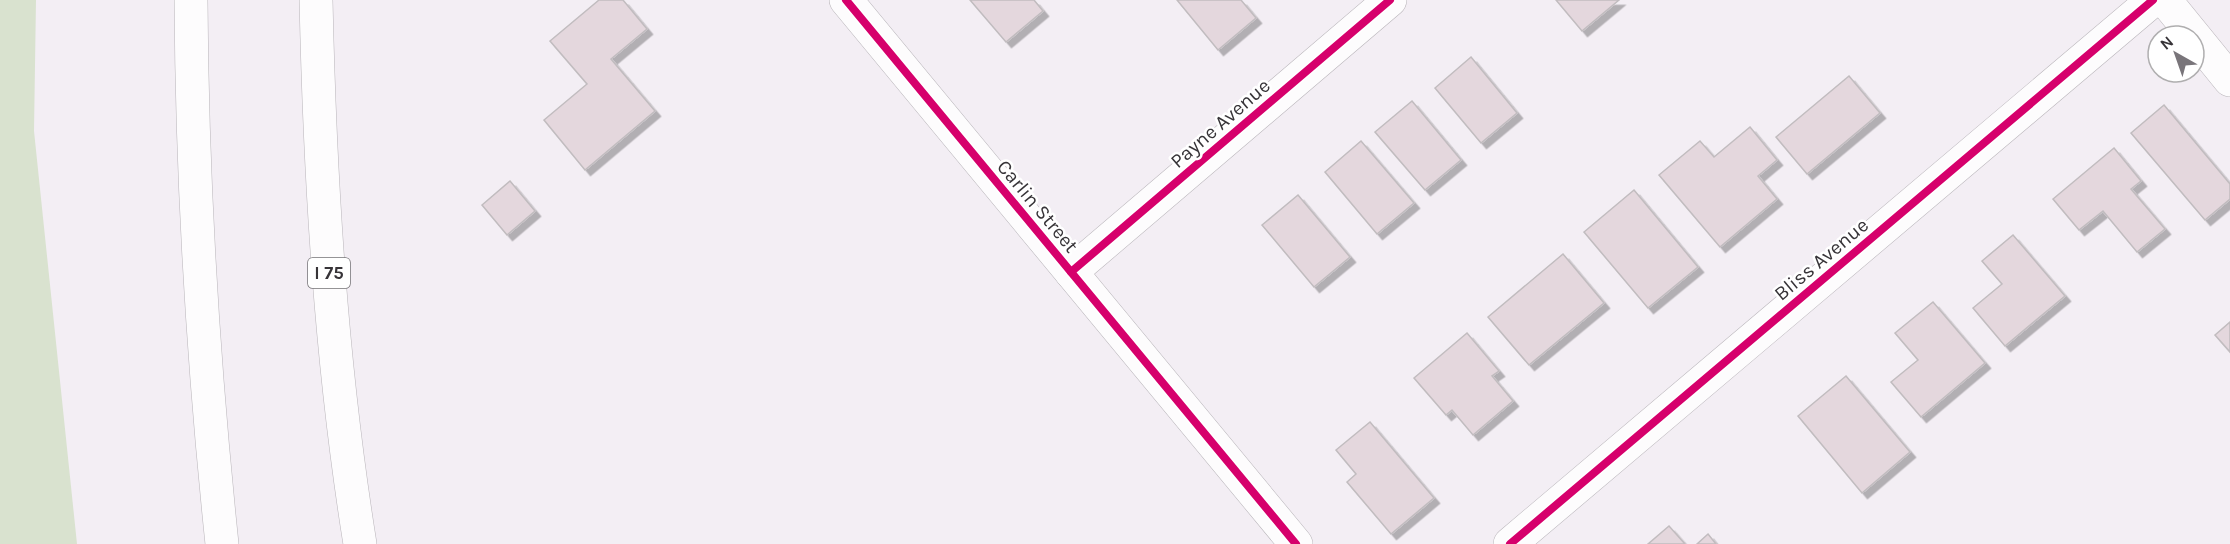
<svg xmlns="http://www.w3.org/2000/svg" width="2230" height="544" font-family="Karla,sans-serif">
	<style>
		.green { fill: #d9e2cf }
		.building { fill: #e4d7dd; stroke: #c1bcbf; stroke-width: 1.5; filter: url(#shadow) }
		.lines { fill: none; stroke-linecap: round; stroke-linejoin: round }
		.minor-casing { stroke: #b8b4b9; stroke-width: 34 }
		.highway-casing { stroke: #b8b4b9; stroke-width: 34 }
		.minor { stroke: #fdfcfd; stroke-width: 33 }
		.highway { stroke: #fdfcfd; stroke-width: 33 }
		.cycleway-casing { stroke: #fff; stroke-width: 11 }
		.cycleway { stroke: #d6006c; stroke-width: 8 }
		.labels { text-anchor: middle; stroke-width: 5; stroke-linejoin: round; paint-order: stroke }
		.shield { fill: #fff; stroke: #737174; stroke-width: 1.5 }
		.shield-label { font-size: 18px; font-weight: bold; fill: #373438 }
		.street-label { font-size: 20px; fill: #373438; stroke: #fff }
	</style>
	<defs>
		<filter id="shadow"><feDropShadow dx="5.5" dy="5.5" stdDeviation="0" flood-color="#0004"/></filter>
	</defs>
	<rect width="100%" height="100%" fill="#f3eef4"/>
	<path class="green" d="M 0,0 L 36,0 L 34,131 L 77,544 L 0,544 Z"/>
	<g class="building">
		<path d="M 599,0 L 623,0 L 647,29 L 611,59 L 655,111 L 585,170 L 544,120 L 587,84 L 550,41 Z"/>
		<path d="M 970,0 L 1034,0 L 1043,11 L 1006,42 Z"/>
		<path d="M 1177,0 L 1241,0 L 1256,18 L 1218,50 Z"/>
		<path d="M 1556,0 L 1619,0 L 1582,31 Z"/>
		<path d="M 1471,57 L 1517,113 L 1481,143 L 1435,88 Z"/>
		<path d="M 1849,76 L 1880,113 L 1807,174 L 1776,137 Z"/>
		<path d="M 1412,101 L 1461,160 L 1425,190 L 1375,132 Z"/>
		<path d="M 2164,105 L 2230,184 L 2230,199 L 2205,220 L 2131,133 Z"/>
		<path d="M 1750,127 L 1777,160 L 1758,176 L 1777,199 L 1720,247 L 1659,175 L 1700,141 L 1714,157 Z"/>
		<path d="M 1361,141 L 1414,203 L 1377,234 L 1325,172 Z"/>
		<path d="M 2114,148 L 2141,181 L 2131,189 L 2165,229 L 2137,252 L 2103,211 L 2079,230 L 2053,199 Z"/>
		<path d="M 510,181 L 535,211 L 507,235 L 482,205 Z"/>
		<path d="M 1634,190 L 1698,267 L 1648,308 L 1584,232 Z"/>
		<path d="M 1298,195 L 1350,257 L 1314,287 L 1262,225 Z"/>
		<path d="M 2013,235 L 2065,296 L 2005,346 L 1973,308 L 2002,284 L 1982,261 Z"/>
		<path d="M 1563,254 L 1604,303 L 1529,365 L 1488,317 Z"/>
		<path d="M 1933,302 L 1985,363 L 1921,417 L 1891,382 L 1918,360 L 1895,333 Z"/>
		<path d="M 2230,322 L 2230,352 L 2215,335 Z"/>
		<path d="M 1467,333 L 1499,371 L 1492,376 L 1513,401 L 1473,435 L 1452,410 L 1446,415 L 1414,378 Z"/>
		<path d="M 1846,376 L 1910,452 L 1862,493 L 1798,416 Z"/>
		<path d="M 1370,422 L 1434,498 L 1391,534 L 1347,482 L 1356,474 L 1336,450 Z"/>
		<path d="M 1669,526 L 1685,544 L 1648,544 Z"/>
		<path d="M 1708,534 L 1716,544 L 1697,544 Z"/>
	</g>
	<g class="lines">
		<defs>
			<g id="minor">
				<path d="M 846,0 L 1296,544"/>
				<path d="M 2165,0 L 2230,80"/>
				<path d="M 1071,272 L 1390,0"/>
				<path d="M 1510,544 L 2153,0"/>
			</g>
			<g id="highway">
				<path d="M 191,0 C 192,182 203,363 222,544"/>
				<path d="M 316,0 C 320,182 331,364 360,544"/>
			</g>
		</defs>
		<use href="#minor" class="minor-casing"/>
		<use href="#highway" class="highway-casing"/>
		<use href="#minor" class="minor"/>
		<use href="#highway" class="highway"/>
		<defs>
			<g id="cycleway">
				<path d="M 846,0 L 1296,544"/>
				<path d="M 1071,272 L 1390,0"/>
				<path d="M 1510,544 L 2153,0"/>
			</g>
		</defs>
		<use href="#cycleway" class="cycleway-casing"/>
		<use href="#cycleway" class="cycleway"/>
	</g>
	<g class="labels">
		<rect class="shield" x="308" y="258" width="42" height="30" rx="4.5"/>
		<g class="shield-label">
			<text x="329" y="279">I 75</text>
		</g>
		<g class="street-label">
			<text transform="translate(1220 123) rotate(-41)" y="7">Payne Avenue</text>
			<text transform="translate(1038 206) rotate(50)" y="7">Carlin Street</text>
			<text transform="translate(1821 259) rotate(-40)" y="7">Bliss Avenue</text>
		</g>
	</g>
	<g transform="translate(2176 54) rotate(320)"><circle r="28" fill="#ffffff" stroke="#afaeaf" stroke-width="1.5"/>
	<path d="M0-4.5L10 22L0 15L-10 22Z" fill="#79757a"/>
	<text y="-9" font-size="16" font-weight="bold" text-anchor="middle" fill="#373438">N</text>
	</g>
</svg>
